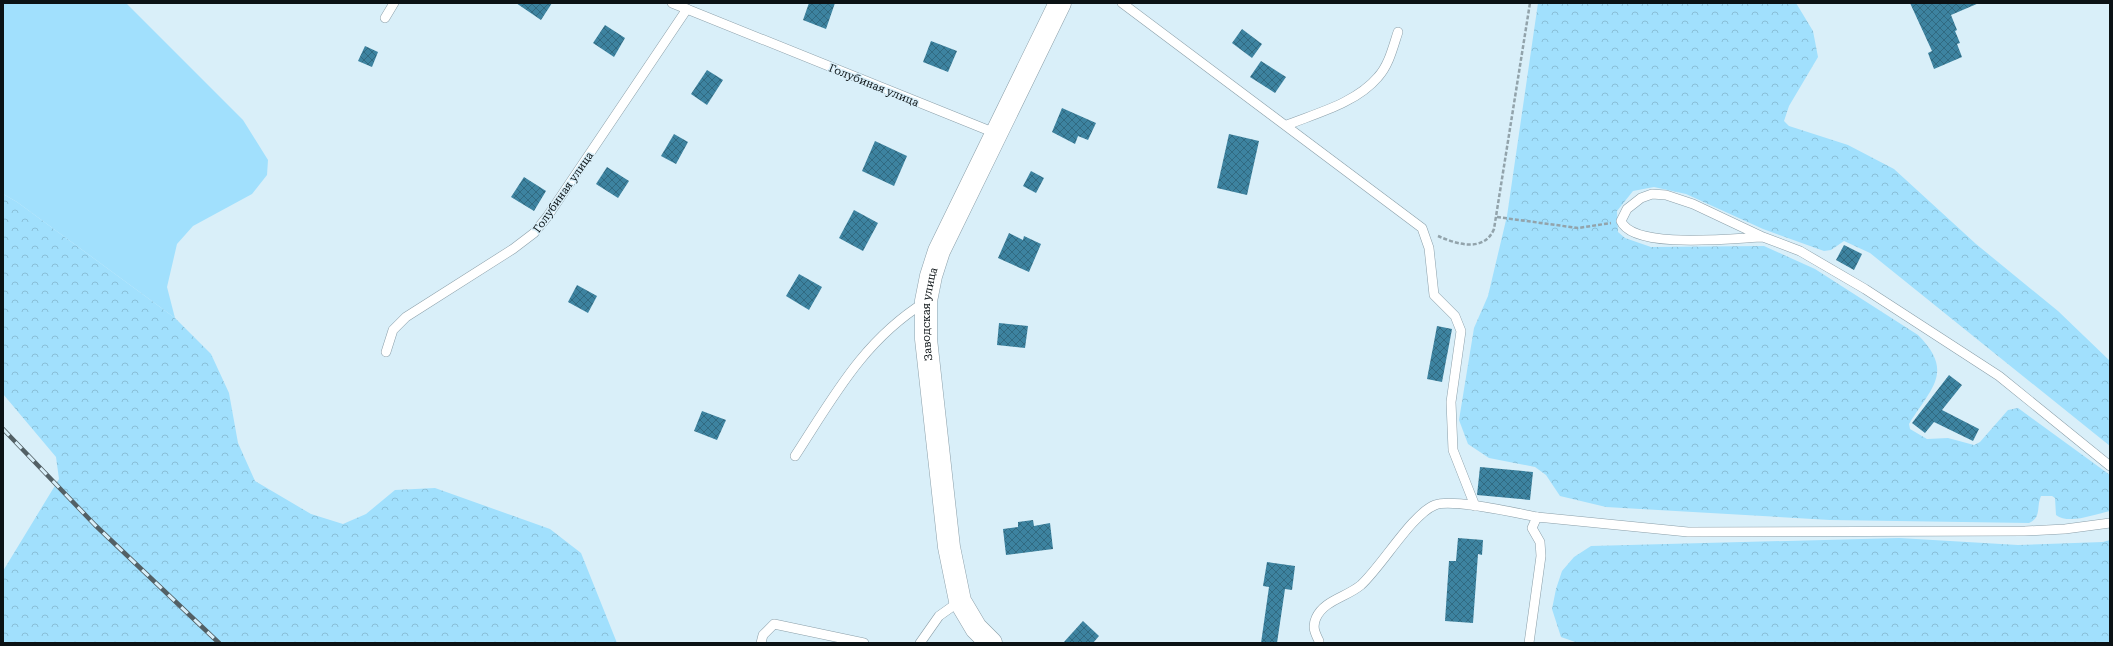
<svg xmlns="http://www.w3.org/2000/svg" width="2113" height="646" font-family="'Roboto Serif',serif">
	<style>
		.green { fill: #a1e0fd }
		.forest { fill: url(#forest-crowns) }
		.building { fill: url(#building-cross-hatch) }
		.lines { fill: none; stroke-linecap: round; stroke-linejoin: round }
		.service-casing { stroke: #8b9fa9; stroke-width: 10 }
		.tertiary-casing { stroke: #8b9fa9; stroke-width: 23 }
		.path { stroke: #92a3ab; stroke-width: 2.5; stroke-dasharray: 4 2; stroke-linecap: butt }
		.service { stroke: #fff; stroke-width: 9 }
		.tertiary { stroke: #fff; stroke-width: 22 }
		.rail-casing { stroke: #536065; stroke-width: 4.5 }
		.rail { stroke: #d9eff9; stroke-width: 3; stroke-dasharray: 9; stroke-linecap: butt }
		.labels { text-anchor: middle; stroke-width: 3; stroke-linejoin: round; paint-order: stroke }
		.street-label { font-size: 11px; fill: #0b1215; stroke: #d9eff9 }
	</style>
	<defs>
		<pattern id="forest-crowns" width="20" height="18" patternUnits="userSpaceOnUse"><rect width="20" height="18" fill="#a1e0fd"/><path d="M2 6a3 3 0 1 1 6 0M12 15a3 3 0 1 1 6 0" fill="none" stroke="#89bfd8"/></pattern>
		<pattern id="building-cross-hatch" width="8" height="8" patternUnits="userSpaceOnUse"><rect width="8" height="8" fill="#3d83a0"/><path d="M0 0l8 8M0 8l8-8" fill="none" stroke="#316a81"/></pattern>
	</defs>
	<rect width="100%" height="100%" fill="#d9eff9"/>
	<path class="green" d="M 3,3 L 126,3 L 243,120 L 268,160 L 267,175 L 252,194 L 193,226 L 177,244 L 167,287 L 175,318 L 17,202 L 3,194 Z"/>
	<g class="forest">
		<path d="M 1538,3 L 1796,3 L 1813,31 L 1818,57 L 1789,106 L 1784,121 L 1789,126 L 1848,145 L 1894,169 L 1976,244 L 2058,311 L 2110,361 L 2110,446 L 1870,253 L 1844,241 L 1831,250 L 1824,251 L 1763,229 L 1686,194 L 1654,187 L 1633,191 L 1617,211 L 1618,232 L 1625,238 L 1651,247 L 1764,246 L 1815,269 L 1918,335 C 1955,372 1931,388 1909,424 L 1910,429 L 1927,439 L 1948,438 L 1974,445 L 1980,442 L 2008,410 L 2018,408 L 2110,475 L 2110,511 C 2095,514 2069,525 2056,515 L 2055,498 L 2052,496 L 2041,496 C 2036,507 2042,517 2029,523 L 1830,520 L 1606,507 L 1560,496 L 1546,475 L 1535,467 L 1489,458 L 1468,444 L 1459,420 L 1474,328 L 1488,296 L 1507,216 Z"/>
		<path d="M 3,194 L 17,202 L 175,318 L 211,354 L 229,393 L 238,443 L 255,481 L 311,514 L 343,524 L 366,514 L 395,490 L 435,488 L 550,529 L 581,553 L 617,643 L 3,643 L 3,571 L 59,479 L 56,457 L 3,394 Z"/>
		<path d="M 1899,538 L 2018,545 L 2103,542 L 2110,540 L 2110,643 L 1578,643 L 1561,637 L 1552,609 L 1556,589 L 1562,571 L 1574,557 L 1591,546 Z"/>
	</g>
	<g class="building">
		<path d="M 516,3 L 552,3 L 541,20 Z"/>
		<path d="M 809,3 L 835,3 L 826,29 L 803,20 Z"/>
		<path d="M 1910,3 L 1979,3 L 1951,15 L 1957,30 L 1955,31 L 1960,43 L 1957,44 L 1962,57 L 1934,69 L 1928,53 L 1932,51 Z"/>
		<path d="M 605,25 L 625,38 L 614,57 L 593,43 Z"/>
		<path d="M 1242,29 L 1262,44 L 1252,58 L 1232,43 Z"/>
		<path d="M 931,41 L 957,51 L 948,72 L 923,62 Z"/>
		<path d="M 365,46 L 378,52 L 372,67 L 358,61 Z"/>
		<path d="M 1261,61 L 1286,77 L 1275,93 L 1250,77 Z"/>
		<path d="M 707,70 L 723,80 L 707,105 L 691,94 Z"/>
		<path d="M 1062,108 L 1096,123 L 1088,140 L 1078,136 L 1075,144 L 1052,132 Z"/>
		<path d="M 674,134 L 688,142 L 676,164 L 661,156 Z"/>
		<path d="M 1229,134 L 1259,141 L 1247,195 L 1217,188 Z"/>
		<path d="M 875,141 L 907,156 L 894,186 L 862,171 Z"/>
		<path d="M 607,167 L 629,181 L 618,198 L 596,184 Z"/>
		<path d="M 1031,171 L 1044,178 L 1036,193 L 1023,186 Z"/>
		<path d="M 524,177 L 546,191 L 534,211 L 511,197 Z"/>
		<path d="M 854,210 L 878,223 L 863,251 L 839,238 Z"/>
		<path d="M 1009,233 L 1023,240 L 1024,236 L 1041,244 L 1029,272 L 998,258 Z"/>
		<path d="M 1844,245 L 1862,254 L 1854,270 L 1836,260 Z"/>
		<path d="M 799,274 L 822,287 L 809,310 L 786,296 Z"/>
		<path d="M 577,285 L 597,296 L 588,313 L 568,302 Z"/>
		<path d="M 999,323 L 1028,326 L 1025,348 L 997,345 Z"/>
		<path d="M 1437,326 L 1452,329 L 1442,382 L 1427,379 Z"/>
		<path d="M 1949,375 L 1962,385 L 1942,410 L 1979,429 L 1973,441 L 1934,422 L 1925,433 L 1912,423 Z"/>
		<path d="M 702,411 L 726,420 L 717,440 L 694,431 Z"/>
		<path d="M 1480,467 L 1533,472 L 1530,500 L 1477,495 Z"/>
		<path d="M 1033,520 L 1034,526 L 1050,523 L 1053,549 L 1006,555 L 1003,529 L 1018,527 L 1018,522 Z"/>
		<path d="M 1458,538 L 1483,540 L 1482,555 L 1478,554 L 1473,623 L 1445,621 L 1449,561 L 1456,561 Z"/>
		<path d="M 1267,562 L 1295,566 L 1292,590 L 1285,589 L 1277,643 L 1261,643 L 1269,587 L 1263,586 Z"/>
		<path d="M 1083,621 L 1099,636 L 1093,643 L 1063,643 Z"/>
	</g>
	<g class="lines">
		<defs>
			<g id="service">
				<path d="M 672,3 L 995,133"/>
				<path d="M 1122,3 L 1422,228 L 1429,248 L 1434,295 L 1455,316 L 1461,331 L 1451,402 L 1453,450 L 1475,506"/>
				<path d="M 385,18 L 394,3"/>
				<path d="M 1287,125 C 1317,113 1356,103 1378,77 C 1389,65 1393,47 1398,32"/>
				<path d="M 1763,237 C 1735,238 1633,250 1621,221 L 1627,209 L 1641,198 L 1652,194 L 1666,195 L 1693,204 L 1763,237 L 1800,251 L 1865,289 L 1999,376 L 2110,466"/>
				<path d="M 386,352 L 393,330 L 406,317 L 513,249 L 534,233 L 547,217 L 687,9"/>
				<path d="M 795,456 C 834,396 863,341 925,302"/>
				<path d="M 1319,641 C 1315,633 1312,627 1316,618 C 1324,600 1347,597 1361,585 C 1382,566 1412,514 1435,505 C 1452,498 1516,513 1537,517"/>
				<path d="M 761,643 L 763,635 L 774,624 L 864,643"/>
				<path d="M 920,643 L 939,616 L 960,601"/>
				<path d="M 1529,643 L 1541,556 L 1540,542 L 1532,528 L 1537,517 L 1688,532 L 2025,531 L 2065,529 L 2110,523"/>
			</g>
			<g id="tertiary">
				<path id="s1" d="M 991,643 L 976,628 L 960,601 L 949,547 L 926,339 L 926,301 L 931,276 L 939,251 L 1060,3"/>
			</g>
		</defs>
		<use href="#service" class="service-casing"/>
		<use href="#tertiary" class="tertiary-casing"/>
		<g class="path">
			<path d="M 1497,217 L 1578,228 L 1611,223"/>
			<path d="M 1438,236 C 1456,244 1484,253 1494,229 L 1530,3"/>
		</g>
		<use href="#service" class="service"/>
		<use href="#tertiary" class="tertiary"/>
		<defs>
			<path id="rail" d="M 3,429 L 95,525 L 219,643"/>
		</defs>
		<use href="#rail" class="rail-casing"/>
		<use href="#rail" class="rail"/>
	</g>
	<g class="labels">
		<g class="street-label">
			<text transform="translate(874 85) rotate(22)" y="4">Голубиная улица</text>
			<text transform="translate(563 192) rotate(-55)" y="4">Голубиная улица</text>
			<text dy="4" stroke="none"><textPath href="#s1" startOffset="342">Заводская улица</textPath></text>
		</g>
	</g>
	<rect width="2113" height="646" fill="none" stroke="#0b1215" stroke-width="8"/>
</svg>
